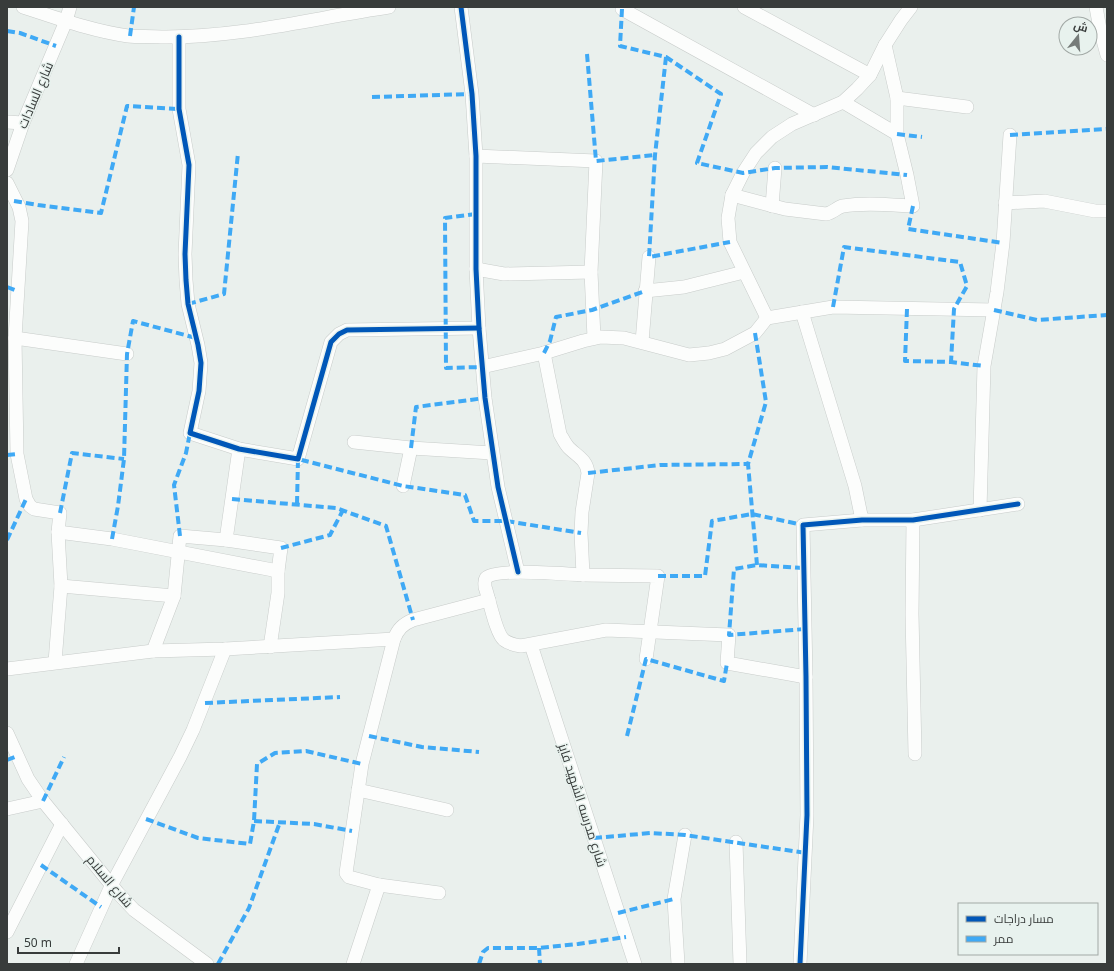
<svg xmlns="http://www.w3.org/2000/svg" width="1114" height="971" font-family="'Noto Sans',Cairo,sans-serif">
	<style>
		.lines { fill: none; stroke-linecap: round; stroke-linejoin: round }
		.street-casing { stroke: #c8ccca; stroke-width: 14 }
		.street { stroke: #fcfdfc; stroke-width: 13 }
		.quiet { stroke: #3fa9f5; stroke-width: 4; stroke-dasharray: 8 4; stroke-linecap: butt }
		.cycleway-casing { stroke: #e8f2ee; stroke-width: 8 }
		.cycleway { stroke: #0057b8; stroke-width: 5 }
		.labels { text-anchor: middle; stroke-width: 3; stroke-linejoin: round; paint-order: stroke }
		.street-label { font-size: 13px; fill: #383c3b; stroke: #e8f2ee }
	</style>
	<rect width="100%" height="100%" fill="#eaf0ed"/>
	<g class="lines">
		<defs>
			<g id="street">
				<path d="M 23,7 C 57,18 92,31 128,36 C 139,37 150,36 161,37 C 238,38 314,18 389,7"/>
				<path d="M 461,7 L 472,94 L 476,156 L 476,269 L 479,328 L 485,398 L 498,487 L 518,572"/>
				<path d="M 623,7 L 622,9 L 814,115"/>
				<path d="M 744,7 L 870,75"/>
				<path d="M 1096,7 L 1100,29 L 1107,55"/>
				<path d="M 179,37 L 179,109 L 189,165 L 185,254 L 186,280 L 188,304 L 198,345 L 201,363 L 199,391 L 190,433 L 239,449 L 298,459 L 331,342 L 339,334 L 347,330 L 479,328"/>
				<path d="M 897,98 L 967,107"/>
				<path d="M 843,102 L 897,134"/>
				<path d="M 7,122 L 23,123"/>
				<path d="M 476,156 L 596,161 L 591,272 L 594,338"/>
				<path d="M 7,170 L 23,123 L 66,21 L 70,7"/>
				<path d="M 7,183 L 19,207 L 22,221 L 15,338 L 17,454 L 26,499 L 30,506 L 34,509 L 60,513 L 58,532 L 61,586 L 55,662"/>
				<path d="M 732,195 L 785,209 L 826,214 C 833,213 837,207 843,206 C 866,202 890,205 913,206 L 907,175 L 897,134 L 897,98 L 885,45"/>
				<path d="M 1005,203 L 1044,201 L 1095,211 L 1107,211"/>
				<path d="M 772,206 L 775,168"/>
				<path d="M 476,269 L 504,274 L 591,272"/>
				<path d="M 645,291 L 684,287 L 744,272"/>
				<path d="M 802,312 L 855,486 L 862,520"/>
				<path d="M 767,318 L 730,242 L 728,218 L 732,195 L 743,173 L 756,153 L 772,137 L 792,124 L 843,102 L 857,89 L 870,75 L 885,45 L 901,20 L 911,7"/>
				<path d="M 15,338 L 127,354"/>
				<path d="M 642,342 L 649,257"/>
				<path d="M 544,353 L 560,434 C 563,439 565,444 569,448 C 577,456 587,460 588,473 L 582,512 L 581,533 L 583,575 L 658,576 L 646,659"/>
				<path d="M 482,367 L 544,353 L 583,341 L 601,337 L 624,338 L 689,355 L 709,353 L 725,349 L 755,333 L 767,318 L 833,307 L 994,310"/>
				<path d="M 354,442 L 411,448 L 492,453"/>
				<path d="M 403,486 L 411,448"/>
				<path d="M 980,510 L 984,366 L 997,292 L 1003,243 L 1010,135"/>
				<path d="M 913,520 L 912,614 L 915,754"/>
				<path d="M 58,532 L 112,539 L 278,571"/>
				<path d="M 226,540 L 239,449"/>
				<path d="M 583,575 C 567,574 495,568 486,578 C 484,581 485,584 485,587 C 489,598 496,634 504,640 C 509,644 515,645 521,646 L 606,630 L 729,635 L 727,663 L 806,677"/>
				<path d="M 61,586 L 174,596"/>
				<path d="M 531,645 L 635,964"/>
				<path d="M 153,651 L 174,596 L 180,536 L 226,540 L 281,548 L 278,571 L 278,593 L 270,647"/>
				<path d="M 7,669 L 153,651 L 225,649 L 394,639"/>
				<path d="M 7,733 L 28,779 L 43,801 L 118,893 L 134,910 L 207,964"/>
				<path d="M 358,790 L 447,810"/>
				<path d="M 7,809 L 43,801"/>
				<path d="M 736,842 L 740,964"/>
				<path d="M 439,893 L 379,885 L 349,877 L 346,873 L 362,764 L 394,639 C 398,629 403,624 413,620 L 489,600"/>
				<path d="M 7,932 L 62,824"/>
				<path d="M 76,964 L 112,884 L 180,757 L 193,730 L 225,649"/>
				<path d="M 353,964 L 379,885"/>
				<path d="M 678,964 L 674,899 L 685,835"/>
				<path d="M 800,964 L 807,815 L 806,677 L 803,525 L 862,520 L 913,520 L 1018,504"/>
			</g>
		</defs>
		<use href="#street" class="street-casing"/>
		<use href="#street" class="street"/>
		<g class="quiet">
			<path d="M 622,9 L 620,46 L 666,57 L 721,94 L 697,163 L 743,173 L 775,168 L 827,167 L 907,175"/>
			<path d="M 7,31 L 20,33 L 56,46"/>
			<path d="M 130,36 L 134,7"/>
			<path d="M 587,54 L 596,161 L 655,155"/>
			<path d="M 666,57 L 655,155 L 649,257 L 730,242"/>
			<path d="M 372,97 L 472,94"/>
			<path d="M 897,134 L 922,137"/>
			<path d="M 1010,135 L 1107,129"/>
			<path d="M 14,201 L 38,205 L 101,213 L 127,106 L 179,109"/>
			<path d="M 913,206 L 908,229 L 1003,243"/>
			<path d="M 476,214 L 445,218 L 446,368 L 482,367"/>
			<path d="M 7,287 L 17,291"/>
			<path d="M 188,304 L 224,294 L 238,153"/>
			<path d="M 833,307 L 844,247 L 960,262 L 967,286 L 954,309 L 951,362"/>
			<path d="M 907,309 L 905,361 L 951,362 L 984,366"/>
			<path d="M 994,310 L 1037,320 L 1107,315"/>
			<path d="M 755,333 L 766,402 L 748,464 L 757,565"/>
			<path d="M 544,353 L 550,341 L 556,317 L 592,310 L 645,291"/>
			<path d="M 411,448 L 416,407 L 485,398"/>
			<path d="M 7,455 L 17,454"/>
			<path d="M 588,473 L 660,465 L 748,464"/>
			<path d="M 232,499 L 336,508 L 386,526 L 413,620"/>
			<path d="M 297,504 L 298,459 L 403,486 L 465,495 L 474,521 L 506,521 L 581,533"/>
			<path d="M 60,513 L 72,453 L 124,459"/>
			<path d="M 180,536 L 174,485 L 186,453 L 190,433"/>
			<path d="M 112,539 L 118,506 L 124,459 L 127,354 L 133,321 L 196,338"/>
			<path d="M 7,540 L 26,499"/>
			<path d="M 281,548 L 330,535 L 343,510"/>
			<path d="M 803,568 L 757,565 L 734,569 L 729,635 L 805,629"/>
			<path d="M 658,576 L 705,576 L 712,521 L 752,514 L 803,525"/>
			<path d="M 205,703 L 340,697"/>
			<path d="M 369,736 L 422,747 L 479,752"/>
			<path d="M 627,736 L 646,659 L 724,681 L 727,663"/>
			<path d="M 7,760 L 17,756"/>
			<path d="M 43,801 L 64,757"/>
			<path d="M 146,819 L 198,838 L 250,844 L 254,821 L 257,764 L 275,753 L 306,751 L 362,764"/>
			<path d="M 254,821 L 314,824 L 352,831"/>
			<path d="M 594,838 L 651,833 L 685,835 L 806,853"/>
			<path d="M 41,865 L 101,907"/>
			<path d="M 618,913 L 674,899"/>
			<path d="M 539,948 L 540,964"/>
			<path d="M 218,964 L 249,908 L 280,822"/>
			<path d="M 479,964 L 483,952 L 488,948 L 539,948 L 578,944 L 626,937"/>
		</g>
		<defs>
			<g id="cycleway">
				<path d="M 461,7 L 472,94 L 476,156 L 476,269 L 479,328 L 485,398 L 498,487 L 518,572"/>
				<path d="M 179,37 L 179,109 L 189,165 L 185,254 L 186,280 L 188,304 L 198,345 L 201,363 L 199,391 L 190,433 L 239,449 L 298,459 L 331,342 L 339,334 L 347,330 L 479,328"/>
				<path d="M 800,964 L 807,815 L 806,677 L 803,525 L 862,520 L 913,520 L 1018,504"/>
			</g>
		</defs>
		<use href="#cycleway" class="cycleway-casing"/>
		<use href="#cycleway" class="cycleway"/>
	</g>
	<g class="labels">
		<g class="street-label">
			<text transform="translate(35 95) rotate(-67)" y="5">شارع السادات</text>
			<text transform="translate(583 805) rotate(72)" y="5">شارع مدرسه الشهيد فايز</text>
			<text transform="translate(110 881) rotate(50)" y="5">شارع السلام</text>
		</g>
	</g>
	<rect width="1114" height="971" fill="none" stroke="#383c3b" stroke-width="16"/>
	<rect x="958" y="903" width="140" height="52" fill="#e8f2ee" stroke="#a2a9a6"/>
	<rect x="966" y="916" width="20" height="6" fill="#0057b8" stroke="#a2a9a6"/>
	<text x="994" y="923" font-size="12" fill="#383c3b">مسار دراجات</text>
	<rect x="966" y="936" width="20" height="6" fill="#3fa9f5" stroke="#a2a9a6"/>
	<text x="994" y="943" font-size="12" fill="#383c3b">ممر</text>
	<g transform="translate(1078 36) rotate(17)"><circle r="19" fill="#e8f2ee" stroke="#a2a9a6"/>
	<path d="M0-3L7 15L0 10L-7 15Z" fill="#767b79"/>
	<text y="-6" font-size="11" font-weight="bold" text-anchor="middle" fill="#383c3b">ش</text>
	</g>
	<path d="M18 947v6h101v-6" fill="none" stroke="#383c3b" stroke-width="2"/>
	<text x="24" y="947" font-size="12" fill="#383c3b" stroke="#e8f2ee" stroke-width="3" paint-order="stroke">50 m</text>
</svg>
